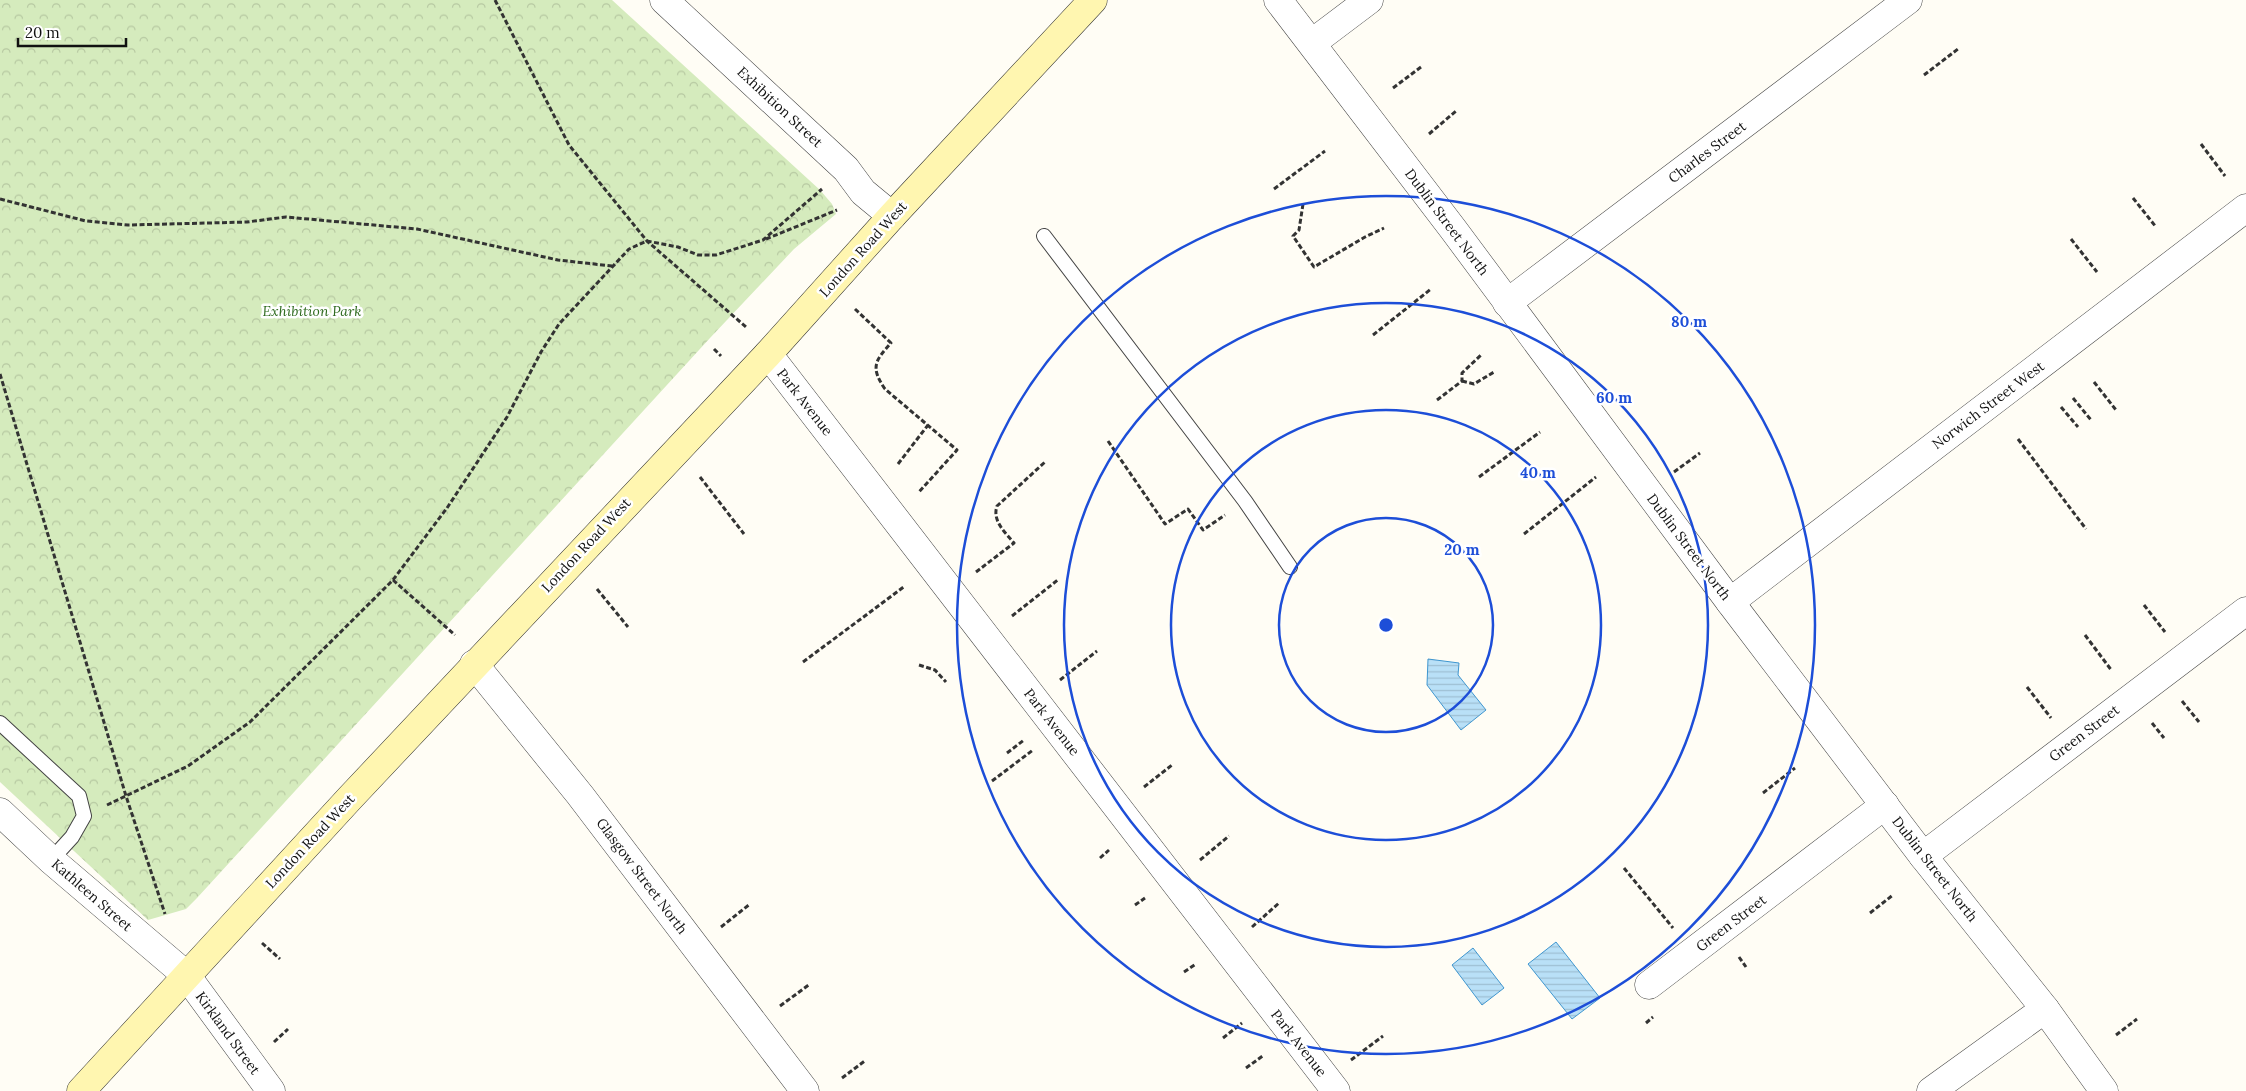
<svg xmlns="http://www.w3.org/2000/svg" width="2246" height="1091" font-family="Lora,serif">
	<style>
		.park { fill: url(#park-crowns) }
		.water { fill: url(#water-rules); stroke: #3f96cf }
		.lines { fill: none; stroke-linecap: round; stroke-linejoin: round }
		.lane-casing { stroke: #444; stroke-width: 16 }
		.street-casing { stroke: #444; stroke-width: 29 }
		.secondary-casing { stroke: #333; stroke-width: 29 }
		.path { stroke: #333; stroke-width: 3; stroke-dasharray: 5 2.5; stroke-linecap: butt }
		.lane { stroke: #fff; stroke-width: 14 }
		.street { stroke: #fff; stroke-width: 28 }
		.secondary { stroke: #fff6b0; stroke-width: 28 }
		.ring { fill: none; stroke: #1d4ed8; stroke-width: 2.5 }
		.labels { text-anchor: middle; stroke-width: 5; stroke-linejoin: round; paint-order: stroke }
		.street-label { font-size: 14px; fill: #111; stroke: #fff }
		.park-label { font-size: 14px; font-style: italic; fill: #2f6b1f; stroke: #fff }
		.centre { fill: #1d4ed8; stroke: #fff; stroke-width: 2.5 }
		.ring-label { font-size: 15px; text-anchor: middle; font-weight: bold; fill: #1d4ed8; stroke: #fff; stroke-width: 5; stroke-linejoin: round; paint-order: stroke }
	</style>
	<defs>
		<pattern id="park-crowns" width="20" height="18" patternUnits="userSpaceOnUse" patternTransform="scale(1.25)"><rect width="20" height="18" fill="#d5ebbd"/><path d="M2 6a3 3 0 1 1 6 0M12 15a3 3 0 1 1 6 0" fill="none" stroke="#b6c8a1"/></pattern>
		<pattern id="water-rules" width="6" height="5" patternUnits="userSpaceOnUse" patternTransform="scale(1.25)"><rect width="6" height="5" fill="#b9e0f7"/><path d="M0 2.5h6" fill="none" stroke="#9ebfd3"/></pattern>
	</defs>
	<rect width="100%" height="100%" fill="#fffdf5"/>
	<path class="park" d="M 0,0 L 612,0 L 820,190 L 832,204 L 836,214 L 794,249 L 710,338 L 197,898 L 186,909 L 148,920 L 0,782 Z"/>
	<g class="water">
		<path d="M 1428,659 L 1459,663 L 1458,675 L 1486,710 L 1461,730 L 1427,685 Z"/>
		<path d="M 1556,942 L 1600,998 L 1572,1019 L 1528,964 Z"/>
		<path d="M 1473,948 L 1504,988 L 1482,1005 L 1452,965 Z"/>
	</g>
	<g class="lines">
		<defs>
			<g id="lane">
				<path d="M 1044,236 L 1245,501 L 1290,567"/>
				<path d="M 0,723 L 79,796 L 84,816 L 72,837 L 51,860"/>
			</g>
			<g id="street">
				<path d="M 664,0 L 846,169 L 863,192 L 892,216"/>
				<path d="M 1278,0 L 1453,229 L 1730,602 L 1923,856 L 2045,1009 L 2104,1091"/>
				<path d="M 1312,43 L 1369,0"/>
				<path d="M 1507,303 L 1908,0"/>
				<path d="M 768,354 L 1336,1091"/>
				<path d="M 1730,602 L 2246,208"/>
				<path d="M 474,664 L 580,795 L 805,1091"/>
				<path d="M 0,812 L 51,860 L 186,975 L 271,1091"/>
				<path d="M 1923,856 L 2246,611"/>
				<path d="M 1649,985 L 1885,805"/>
				<path d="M 1931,1091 L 2045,1009"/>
			</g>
			<path id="secondary" d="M 81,1091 L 349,799 L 768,354 L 892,216 L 1093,0"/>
		</defs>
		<use href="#lane" class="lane-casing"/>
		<use href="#street" class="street-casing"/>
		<use href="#secondary" class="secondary-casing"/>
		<g class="path">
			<path d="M 495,0 L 569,145 L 647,241 L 746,327"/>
			<path d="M 1924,75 L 1958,49"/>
			<path d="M 1393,88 L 1421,67"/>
			<path d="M 1429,134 L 1456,111"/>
			<path d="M 2201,144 L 2225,176"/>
			<path d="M 1274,189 L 1325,151"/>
			<path d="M 2133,198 L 2156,227"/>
			<path d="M 0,199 L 86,221 L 128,225 L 247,222 L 286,217 L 417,229 L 558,260 L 612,266"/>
			<path d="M 1303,204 L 1299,230 L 1293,236 L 1314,267 L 1365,237 L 1384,228"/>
			<path d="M 766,239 L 837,210"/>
			<path d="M 2071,239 L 2097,272"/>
			<path d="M 855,309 L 891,343 C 875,361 870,367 885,389 L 957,450 L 919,492"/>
			<path d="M 1373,335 L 1431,289"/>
			<path d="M 714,349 L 721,356"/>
			<path d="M 0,374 L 126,796 L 165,914"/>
			<path d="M 1462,381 L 1474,384 L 1494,372"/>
			<path d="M 2094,382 L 2116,410"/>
			<path d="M 2073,398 L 2091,420"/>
			<path d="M 1437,400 L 1462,381 L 1462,373 L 1481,355"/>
			<path d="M 2061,407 L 2078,427"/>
			<path d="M 2018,439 L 2086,529"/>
			<path d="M 1108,441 L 1165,524 L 1188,509 L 1203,530 L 1225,515"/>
			<path d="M 898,464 L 928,425"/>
			<path d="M 1674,472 L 1700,453"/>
			<path d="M 700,477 L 744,534"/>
			<path d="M 1479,477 L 1540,432"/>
			<path d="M 1524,534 L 1596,477"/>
			<path d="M 976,572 L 1014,543 C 1005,532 992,521 997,506 L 1045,462"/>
			<path d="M 393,580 L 455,635"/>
			<path d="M 597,589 L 628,627"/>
			<path d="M 2144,605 L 2165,632"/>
			<path d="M 1012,616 L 1059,579"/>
			<path d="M 2085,635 L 2112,671"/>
			<path d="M 803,662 L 905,586"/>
			<path d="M 919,665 L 935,670 L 946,682"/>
			<path d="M 1060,680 L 1097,651"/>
			<path d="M 2027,687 L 2051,718"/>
			<path d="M 2182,701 L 2199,722"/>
			<path d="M 2152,723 L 2164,738"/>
			<path d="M 1007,753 L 1024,740"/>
			<path d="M 992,781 L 1033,750"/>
			<path d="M 1144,787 L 1172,765"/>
			<path d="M 1763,793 L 1795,768"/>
			<path d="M 107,805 L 188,766 L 250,722 L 393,580 L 447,508 L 507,417 L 541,352 L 559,324 L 629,249 L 647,241 L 678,247 L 698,255 L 716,255 L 763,240 L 822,189"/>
			<path d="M 1100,858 L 1109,850"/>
			<path d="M 1200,860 L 1229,836"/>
			<path d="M 1624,868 L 1673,928"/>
			<path d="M 1135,905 L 1145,898"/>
			<path d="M 1870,913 L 1893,895"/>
			<path d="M 721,927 L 750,904"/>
			<path d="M 1252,927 L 1279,903"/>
			<path d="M 262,943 L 280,959"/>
			<path d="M 1739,957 L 1746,967"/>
			<path d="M 1184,972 L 1196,964"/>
			<path d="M 780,1006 L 810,984"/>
			<path d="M 1646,1023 L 1653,1017"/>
			<path d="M 2116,1035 L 2137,1019"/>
			<path d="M 1223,1038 L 1242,1023"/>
			<path d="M 274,1042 L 288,1029"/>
			<path d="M 1351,1060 L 1383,1036"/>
			<path d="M 1246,1068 L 1264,1055"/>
			<path d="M 842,1078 L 866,1060"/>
		</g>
		<use href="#lane" class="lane"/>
		<use href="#street" class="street"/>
		<use href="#secondary" class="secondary"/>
	</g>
	<g class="ring">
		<circle cx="1386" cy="625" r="107"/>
		<circle cx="1386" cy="625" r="215"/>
		<circle cx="1386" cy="625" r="322"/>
		<circle cx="1386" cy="625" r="429"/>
	</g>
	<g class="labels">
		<g class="street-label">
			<text transform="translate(780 107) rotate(43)" y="5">Exhibition Street</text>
			<text transform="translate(1707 152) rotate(-37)" y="5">Charles Street</text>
			<text transform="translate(1447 222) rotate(53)" y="5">Dublin Street North</text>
			<text transform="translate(863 249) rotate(-48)" y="5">London Road West</text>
			<text transform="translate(805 402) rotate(52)" y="5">Park Avenue</text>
			<text transform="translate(1988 405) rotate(-37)" y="5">Norwich Street West</text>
			<text transform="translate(586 545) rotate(-47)" y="5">London Road West</text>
			<text transform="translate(1689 547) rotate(53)" y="5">Dublin Street North</text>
			<text transform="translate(1052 722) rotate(52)" y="5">Park Avenue</text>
			<text transform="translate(2084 733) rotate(-37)" y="5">Green Street</text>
			<text transform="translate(310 841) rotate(-47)" y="5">London Road West</text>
			<text transform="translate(1935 869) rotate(52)" y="5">Dublin Street North</text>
			<text transform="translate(642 876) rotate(53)" y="5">Glasgow Street North</text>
			<text transform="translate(92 895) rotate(41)" y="5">Kathleen Street</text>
			<text transform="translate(1731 923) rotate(-37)" y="5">Green Street</text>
			<text transform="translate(228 1033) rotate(54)" y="5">Kirkland Street</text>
			<text transform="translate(1299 1043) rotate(52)" y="5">Park Avenue</text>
		</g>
		<g class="park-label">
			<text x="312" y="316">Exhibition Park</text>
		</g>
	</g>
	<circle cx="1386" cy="625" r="8" class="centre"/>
	<g class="ring-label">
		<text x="1689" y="327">80 m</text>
		<text x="1614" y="403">60 m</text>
		<text x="1538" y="478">40 m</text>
		<text x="1462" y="555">20 m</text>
	</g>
	<path d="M18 38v8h108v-8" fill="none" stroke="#111111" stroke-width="2.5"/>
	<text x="25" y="38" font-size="15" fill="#111111" stroke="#ffffff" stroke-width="4" paint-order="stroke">20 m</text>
</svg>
